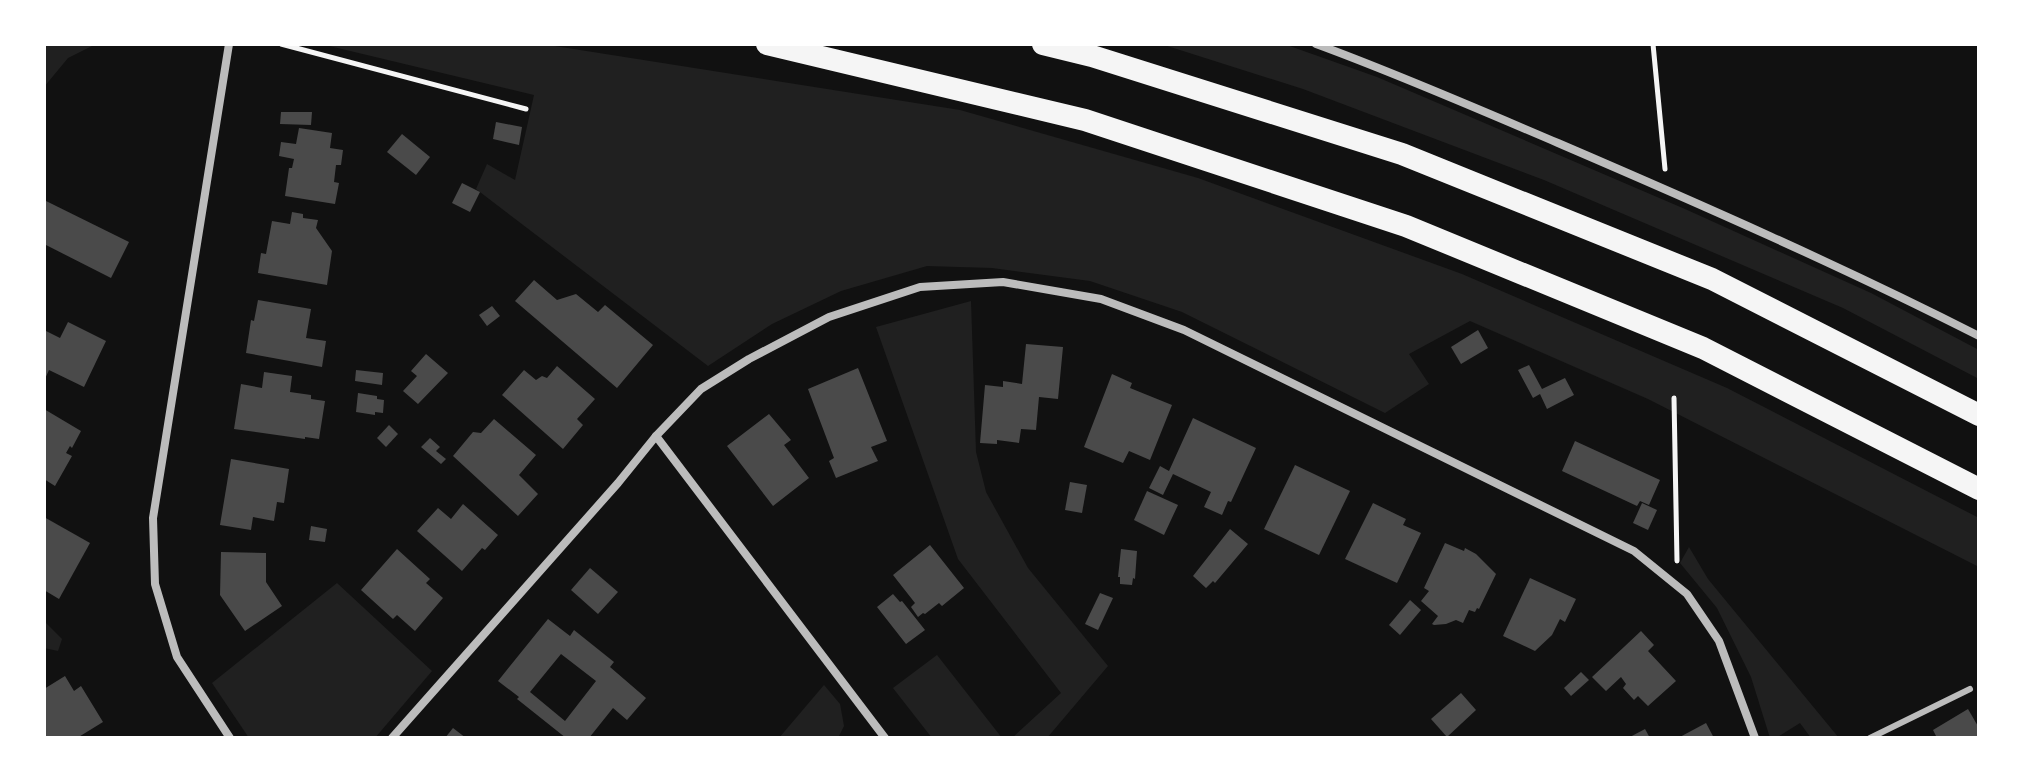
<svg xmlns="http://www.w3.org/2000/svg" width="2023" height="782" font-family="Quicksand,sans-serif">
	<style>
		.green { fill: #202020 }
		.building { fill: #4a4a4a; fill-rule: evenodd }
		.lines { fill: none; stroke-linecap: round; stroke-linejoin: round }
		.path { stroke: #f5f5f5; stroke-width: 5 }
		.service { stroke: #bcbcbc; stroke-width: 6 }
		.minor { stroke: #bcbcbc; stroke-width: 8 }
		.trunk { stroke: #f5f5f5; stroke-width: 22 }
	</style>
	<rect width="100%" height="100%" fill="#111"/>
	<g class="green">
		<path d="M 44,44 L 96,44 L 68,58 L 44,87 Z"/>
		<path d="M 321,44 L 542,44 L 960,110 L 1198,178 L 1462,274 L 1727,388 L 1979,518 L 1979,567 L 1648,399 L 1470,321 L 1409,354 L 1429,384 L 1385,413 L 1182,312 L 1090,281 L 992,268 L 927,266 L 841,291 L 772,324 L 708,366 L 476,189 L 487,164 L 515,180 L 534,95 Z"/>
		<path d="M 1161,44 L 1284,44 L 1377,77 L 1685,209 L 1871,293 L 1979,350 L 1979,379 L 1843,308 L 1544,180 L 1303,89 Z"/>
		<path d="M 971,301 L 976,452 L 986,492 L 1028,568 L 1108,666 L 1047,738 L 1012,738 L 1061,693 L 958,559 L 876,327 Z"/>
		<path d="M 1689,547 L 1708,579 L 1839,738 L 1811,738 L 1800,723 L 1776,738 L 1770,738 L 1751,677 L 1717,608 L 1680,563 Z"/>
		<path d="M 337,583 L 432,671 L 375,738 L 249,738 L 212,683 Z"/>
		<path d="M 44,621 L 62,639 L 58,651 L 44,648 Z"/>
		<path d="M 937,655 L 1002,738 L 932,738 L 893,688 Z"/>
		<path d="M 824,685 L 840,704 L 844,726 L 838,738 L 779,738 Z"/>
	</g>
	<g class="building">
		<path d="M 281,112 L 312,112 L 311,125 L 280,124 Z"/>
		<path d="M 496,122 L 522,127 L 519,145 L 493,139 Z"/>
		<path d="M 299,128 L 332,133 L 330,148 L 343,150 L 341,165 L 336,165 L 334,182 L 339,183 L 335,204 L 285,196 L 289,168 L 292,168 L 294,159 L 279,156 L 281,142 L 296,144 Z"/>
		<path d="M 402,134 L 430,157 L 416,175 L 387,152 Z"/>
		<path d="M 462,183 L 480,192 L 470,212 L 452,203 Z"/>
		<path d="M 44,200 L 129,242 L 111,278 L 44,244 Z"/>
		<path d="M 292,212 L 303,214 L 303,218 L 318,220 L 316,228 L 332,251 L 327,285 L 258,273 L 261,253 L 266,254 L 272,221 L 290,224 Z"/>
		<path d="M 534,280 L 557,300 L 576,294 L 598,312 L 605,305 L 653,345 L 617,388 L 515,301 Z"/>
		<path d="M 258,300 L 311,309 L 306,338 L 326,341 L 322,367 L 246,353 L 251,320 L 254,321 Z"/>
		<path d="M 492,306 L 500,316 L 487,326 L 479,315 Z"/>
		<path d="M 68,322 L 106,341 L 84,387 L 49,370 L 44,381 L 44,330 L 60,338 Z"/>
		<path d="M 1478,330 L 1488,348 L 1461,364 L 1451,347 Z"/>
		<path d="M 1026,344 L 1063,347 L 1058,399 L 1039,397 L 1036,430 L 1021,429 L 1019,443 L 997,440 L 997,444 L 980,443 L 985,385 L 1003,387 L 1003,381 L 1022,384 Z"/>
		<path d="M 426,354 L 448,373 L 418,404 L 403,391 L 417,376 L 411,371 Z"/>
		<path d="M 1529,365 L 1542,389 L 1565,378 L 1574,395 L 1547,409 L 1540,394 L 1533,398 L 1518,370 Z"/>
		<path d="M 557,366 L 595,399 L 577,419 L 583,425 L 563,449 L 502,395 L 524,370 L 536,380 L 542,376 L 547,378 Z"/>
		<path d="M 858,368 L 887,441 L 871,447 L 878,461 L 836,478 L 829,461 L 834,458 L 808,389 Z"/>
		<path d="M 356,370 L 383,373 L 382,385 L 355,381 Z"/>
		<path d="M 264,372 L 292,376 L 290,392 L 311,395 L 311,399 L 325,401 L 319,439 L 305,437 L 305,439 L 234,429 L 241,384 L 262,388 Z"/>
		<path d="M 1112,374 L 1132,383 L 1130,388 L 1172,405 L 1150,460 L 1129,451 L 1123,463 L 1084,447 Z"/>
		<path d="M 358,393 L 377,396 L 377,399 L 384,400 L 383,413 L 375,412 L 375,415 L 356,412 Z"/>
		<path d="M 44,409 L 81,431 L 72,448 L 70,446 L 66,453 L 72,456 L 55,486 L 44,479 Z"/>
		<path d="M 769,414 L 791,440 L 784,445 L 809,478 L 773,506 L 727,446 Z"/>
		<path d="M 1193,418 L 1256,448 L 1231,502 L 1228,501 L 1222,515 L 1204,507 L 1211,492 L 1173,474 L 1163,495 L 1149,488 L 1160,466 L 1169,471 Z"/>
		<path d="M 494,419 L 536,455 L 519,475 L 538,494 L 518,516 L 453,456 L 473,432 L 481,433 Z"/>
		<path d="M 389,425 L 398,434 L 386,447 L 377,438 Z"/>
		<path d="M 430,438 L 440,447 L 436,451 L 446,459 L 441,464 L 421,447 Z"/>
		<path d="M 1575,441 L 1660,480 L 1649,505 L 1640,501 L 1637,506 L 1562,471 Z"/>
		<path d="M 231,459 L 289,469 L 284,503 L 277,502 L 274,521 L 253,517 L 251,530 L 220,525 Z"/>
		<path d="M 1295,465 L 1350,491 L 1319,555 L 1264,529 Z"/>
		<path d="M 1070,482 L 1087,485 L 1082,513 L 1065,510 Z"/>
		<path d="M 1147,491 L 1178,505 L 1164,535 L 1134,520 Z"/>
		<path d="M 1373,503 L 1406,519 L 1403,525 L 1421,533 L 1397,583 L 1345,559 Z"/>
		<path d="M 1642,503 L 1657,510 L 1648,530 L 1633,523 Z"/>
		<path d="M 463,504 L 498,535 L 485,550 L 482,548 L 462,571 L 417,531 L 438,508 L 451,519 Z"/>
		<path d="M 44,517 L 90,543 L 59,599 L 44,590 Z"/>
		<path d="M 311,526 L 327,529 L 325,542 L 309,540 Z"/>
		<path d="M 1230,529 L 1248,544 L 1215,583 L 1213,581 L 1206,588 L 1193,576 Z"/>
		<path d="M 1445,543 L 1464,551 L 1465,548 L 1476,554 L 1496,574 L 1479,609 L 1477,608 L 1475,612 L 1469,610 L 1463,623 L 1456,620 L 1446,624 L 1434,625 L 1432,624 L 1438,616 L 1421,601 L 1429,591 L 1424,588 Z"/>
		<path d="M 930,545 L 964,588 L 942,606 L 939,603 L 925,614 L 923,613 L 918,617 L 911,607 L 915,603 L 893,575 Z"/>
		<path d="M 397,549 L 430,579 L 426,583 L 443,598 L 415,631 L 397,615 L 393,619 L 361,590 Z"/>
		<path d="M 1121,549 L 1137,551 L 1135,579 L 1133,578 L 1132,585 L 1120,584 L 1120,577 L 1118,577 Z"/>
		<path d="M 221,552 L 266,553 L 266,582 L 282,606 L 245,631 L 220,595 Z"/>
		<path d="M 590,568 L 618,592 L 598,614 L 571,590 Z"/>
		<path d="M 1530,578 L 1576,599 L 1565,622 L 1560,619 L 1552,635 L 1535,651 L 1503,636 Z"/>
		<path d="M 1100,593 L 1113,598 L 1098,630 L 1085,624 Z"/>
		<path d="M 893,594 L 900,602 L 902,601 L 925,630 L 906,644 L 877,607 Z"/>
		<path d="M 1410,600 L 1421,610 L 1400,635 L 1389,625 Z"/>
		<path d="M 548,619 L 570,636 L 574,630 L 614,662 L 610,667 L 646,698 L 627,720 L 613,708 L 589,738 L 566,738 L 517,699 L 519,697 L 498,681 ZM 561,654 L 596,681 L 565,721 L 530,692 Z"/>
		<path d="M 1641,631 L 1654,645 L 1648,651 L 1676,681 L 1648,706 L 1638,696 L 1634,700 L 1623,688 L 1626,684 L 1621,677 L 1606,691 L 1592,677 Z"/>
		<path d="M 1581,672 L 1589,680 L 1571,696 L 1564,688 Z"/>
		<path d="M 65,676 L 74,691 L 81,686 L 103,722 L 77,738 L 44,738 L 44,689 Z"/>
		<path d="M 1461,693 L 1476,710 L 1447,737 L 1431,719 Z"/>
		<path d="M 1968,709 L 1979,728 L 1979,738 L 1937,738 L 1933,730 Z"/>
		<path d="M 1706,723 L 1714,738 L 1678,738 Z"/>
		<path d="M 453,728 L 466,738 L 445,738 Z"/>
		<path d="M 1645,729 L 1650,738 L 1628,738 Z"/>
	</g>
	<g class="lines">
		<g class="path">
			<path d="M 281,44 L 526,109"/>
			<path d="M 1653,44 L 1665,169"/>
			<path d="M 1674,398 L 1677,561"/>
		</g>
		<path class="service" d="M 1870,738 L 1970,689"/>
		<g class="minor">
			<path d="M 229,44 L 153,518 L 155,584 L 177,657 L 230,738"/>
			<path d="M 1316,44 C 1398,74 1478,109 1558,143 C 1700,204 1841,266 1979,336"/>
			<path d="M 656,436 L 885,738"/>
			<path d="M 392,738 L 618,483 L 656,436 L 701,389 L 749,359 L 829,317 L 920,287 L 1003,282 L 1101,299 L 1184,330 L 1634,551 L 1687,594 L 1719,641 L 1755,738"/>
		</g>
		<g class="trunk">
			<path d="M 767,44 L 1085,120 L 1406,226 L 1703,348 L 1979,489"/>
			<path d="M 1043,44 L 1092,56 L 1402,154 L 1712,279 L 1979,415"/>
		</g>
	</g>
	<rect width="2023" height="782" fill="none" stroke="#ffffff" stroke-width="92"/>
</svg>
